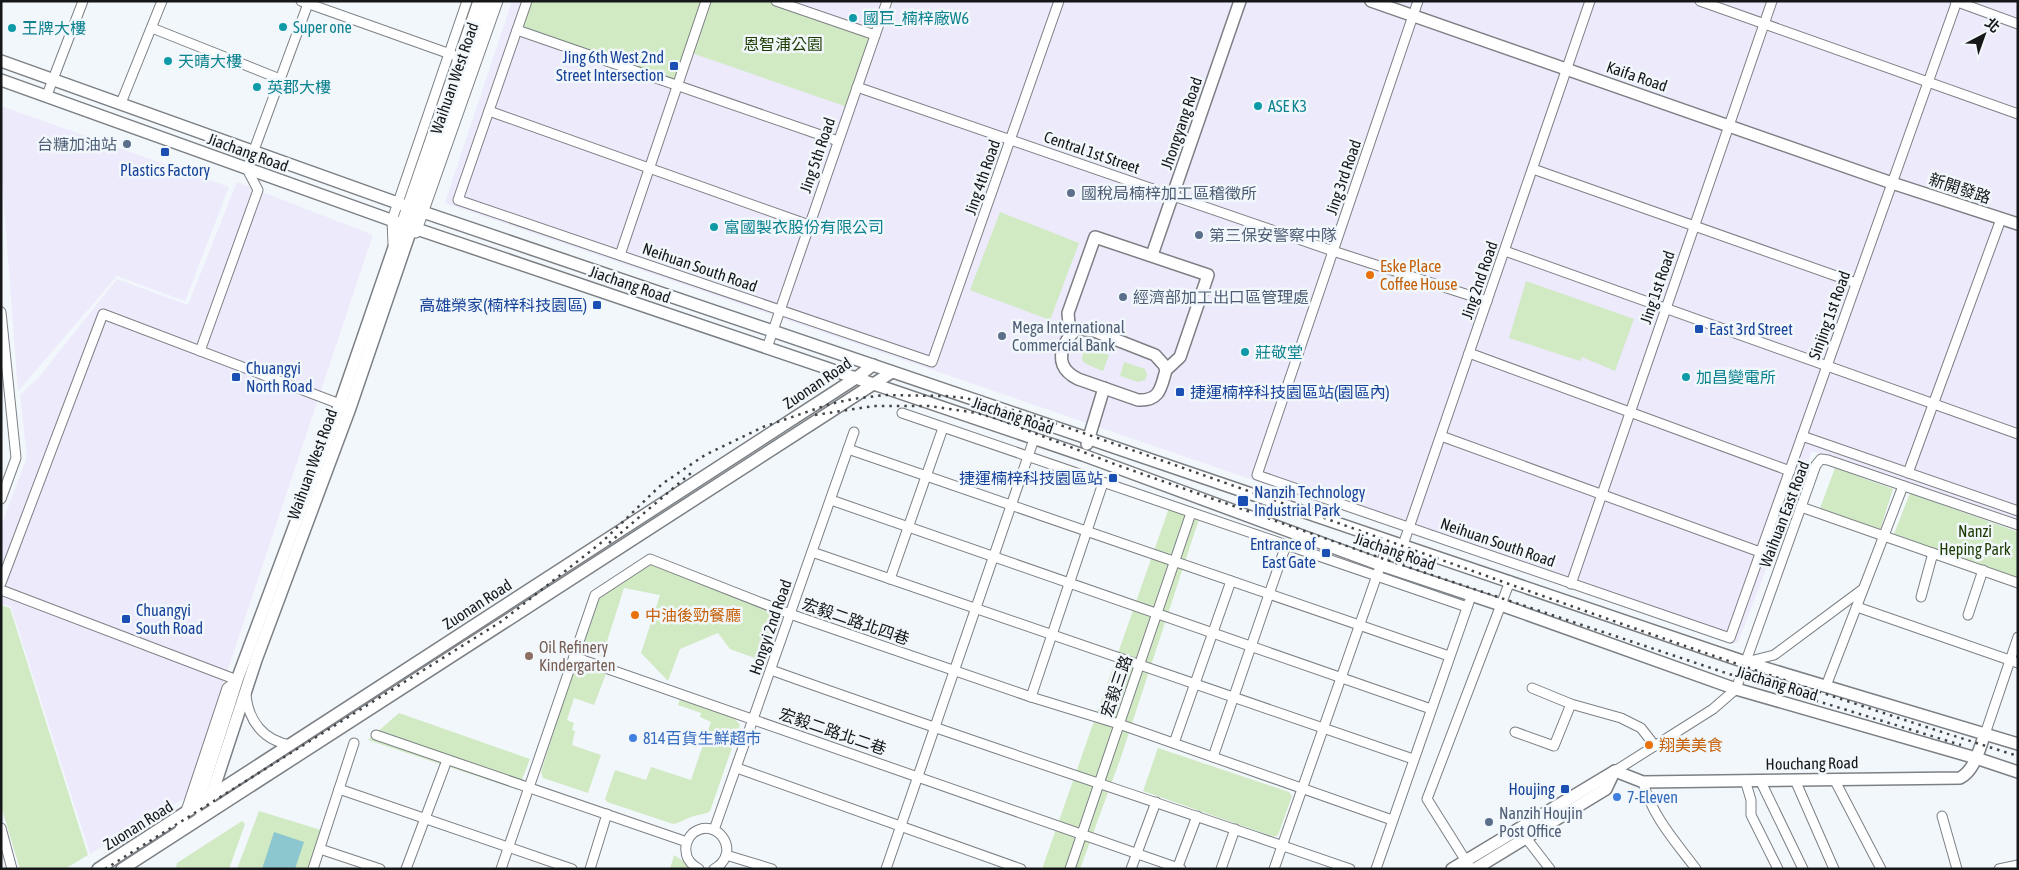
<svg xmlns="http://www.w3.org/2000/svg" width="2019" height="870" font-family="'Asap Condensed','Noto Sans TC',sans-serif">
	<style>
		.industrial { fill: #eceafb }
		.green { fill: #d1eac3 }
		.water { fill: #8cc7cf }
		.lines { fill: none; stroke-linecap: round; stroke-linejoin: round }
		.minor-casing { stroke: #7c8085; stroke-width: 11 }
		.tertiary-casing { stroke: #7c8085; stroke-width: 14 }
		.minor { stroke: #fff; stroke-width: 9 }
		.tertiary { stroke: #fff; stroke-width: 11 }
		.rail { stroke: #414446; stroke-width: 2.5; stroke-dasharray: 2.5 5; stroke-linecap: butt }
		.culture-dot { fill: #0f9aa8; stroke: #f2f7fc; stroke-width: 2 }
		.transit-dot { fill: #1a4fb4; stroke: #f2f7fc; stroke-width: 2 }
		.service-dot { fill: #5c6f8a; stroke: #f2f7fc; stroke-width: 2 }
		.food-dot { fill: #e8710a; stroke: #f2f7fc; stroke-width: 2 }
		.education-dot { fill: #8d6e63; stroke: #f2f7fc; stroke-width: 2 }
		.shop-dot { fill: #3f7fe0; stroke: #f2f7fc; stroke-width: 2 }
		.labels { text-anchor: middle; stroke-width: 5; stroke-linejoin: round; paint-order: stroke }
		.culture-label { font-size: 16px; fill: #0d838f; stroke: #f2f7fc; text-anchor: start }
		.park-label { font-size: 16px; fill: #1d3c00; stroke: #f2f7fc }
		.transit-label { font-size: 16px; fill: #164399; stroke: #f2f7fc; text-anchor: end }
		.street-label { font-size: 16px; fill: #151719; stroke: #f2f7fc }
		.service-label { font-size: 16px; fill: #4e5e75; stroke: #f2f7fc; text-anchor: start }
		.food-label { font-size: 16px; fill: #c56008; stroke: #f2f7fc; text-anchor: start }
		.education-label { font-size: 16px; fill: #785e54; stroke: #f2f7fc; text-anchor: start }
		.shop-label { font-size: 16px; fill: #366cbe; stroke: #f2f7fc; text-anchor: start }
	</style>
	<rect width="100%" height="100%" fill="#f2f7fc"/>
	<g class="industrial">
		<path d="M 512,1 L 2018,1 L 2018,520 L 1812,451 L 1738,642 L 1732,644 L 445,203 Z"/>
		<path d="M 1,106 L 229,187 L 185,301 L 117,276 L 18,391 L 1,165 Z"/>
		<path d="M 237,182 L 373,235 L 185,798 L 90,854 L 11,607 L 1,603 L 1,526 L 27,457 L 20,395 L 39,377 L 117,279 L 188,305 Z"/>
	</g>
	<g class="green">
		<path d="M 527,1 L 776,1 L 875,35 L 850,108 L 689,52 L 678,85 L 517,30 Z"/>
		<path d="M 1000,212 L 1079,243 L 1050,320 L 970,290 Z"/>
		<path d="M 1526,281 L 1634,319 L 1615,371 L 1582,357 L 1580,361 L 1509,338 Z"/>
		<path d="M 1090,349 L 1109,355 L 1103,371 L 1086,364 L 1082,360 L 1083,352 Z"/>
		<path d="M 1124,362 L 1145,369 L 1147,375 L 1145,380 L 1138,382 L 1120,376 Z"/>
		<path d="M 1835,468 L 1893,489 L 1880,530 L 1820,508 Z"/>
		<path d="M 1910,493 L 2018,532 L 2018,579 L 1894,534 Z"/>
		<path d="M 1169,508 L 1199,519 L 1121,757 L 1080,869 L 1042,869 Z"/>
		<path d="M 651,563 L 777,611 L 779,618 L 763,661 L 730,649 L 718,633 L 680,649 L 668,681 L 641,653 L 660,595 L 624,588 L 602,657 L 584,650 L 584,643 L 599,598 Z"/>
		<path d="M 1,605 L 10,608 L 88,855 L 65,869 L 20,869 L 1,806 Z"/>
		<path d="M 579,664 L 606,674 L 594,705 L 574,698 L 567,720 L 574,723 L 572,730 L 575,731 L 572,745 L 601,755 L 588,793 L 543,778 L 541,772 L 574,667 Z"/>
		<path d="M 680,698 L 735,719 L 740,725 L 710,811 C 705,815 700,814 694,816 C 686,818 681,823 673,824 L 607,802 L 605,799 L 615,770 L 646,780 L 651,767 L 691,780 L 711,722 L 700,717 L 701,713 L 678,705 Z"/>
		<path d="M 399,713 L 530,759 L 518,790 L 368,740 Z"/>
		<path d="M 1158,748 L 1289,792 L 1292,796 L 1278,835 L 1274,837 L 1143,791 Z"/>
		<path d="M 259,811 L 321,830 L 309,869 L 237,869 Z"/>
		<path d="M 242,821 L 245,824 L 229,869 L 176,869 L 177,863 Z"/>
		<path d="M 674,855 L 695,869 L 670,869 Z"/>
	</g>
	<path class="water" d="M 274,832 L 304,842 L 295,869 L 262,869 Z"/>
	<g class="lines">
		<defs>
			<g id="minor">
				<path d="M 301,1 L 453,55"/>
				<path d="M 527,1 L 458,200 L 932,362 L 1059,1"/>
				<path d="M 776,1 L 875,35"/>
				<path d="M 1418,1 L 1257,475 L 1730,638 L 1957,1"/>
				<path d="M 1700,1 L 2018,114"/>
				<path d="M 1955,1 L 2018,24"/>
				<path d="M 152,28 L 280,79"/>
				<path d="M 517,30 L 838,141"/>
				<path d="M 857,87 L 1333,251 L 1487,301"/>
				<path d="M 47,95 L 83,1"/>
				<path d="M 121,103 L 162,1"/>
				<path d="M 489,111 L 809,225"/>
				<path d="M 1533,169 L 1856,283"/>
				<path d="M 416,233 L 498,1"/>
				<path d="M 393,244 L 392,220 L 467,1"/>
				<path d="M 1505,251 L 2018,434"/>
				<path d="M 620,255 L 706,1"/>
				<path d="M 1,312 L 16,458 L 1,499"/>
				<path d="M 767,348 L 887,1"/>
				<path d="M 200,351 L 258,190 L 247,169 L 309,1"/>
				<path d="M 1469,353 L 1790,471"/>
				<path d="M 902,413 L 1467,607"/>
				<path d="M 1441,436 L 1760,552"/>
				<path d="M 1802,436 L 2018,511"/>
				<path d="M 848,449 L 1449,656"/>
				<path d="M 1908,473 L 2001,219"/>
				<path d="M 831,500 L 1431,709"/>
				<path d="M 1801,507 L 2018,583"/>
				<path d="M 812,552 L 1413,759"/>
				<path d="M 1397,570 L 1403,545 L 1590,1"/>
				<path d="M 890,579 L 943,428"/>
				<path d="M 1,583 L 103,314 L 345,406"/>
				<path d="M 1571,584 L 1772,1"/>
				<path d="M 1,590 L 237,680 L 227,688 L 179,832"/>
				<path d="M 1921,597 L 1933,553"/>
				<path d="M 1857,607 L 2018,663"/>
				<path d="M 1968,615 L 1983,570"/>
				<path d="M 574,657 L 1181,869"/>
				<path d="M 1746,662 L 1774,655 L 1863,589"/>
				<path d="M 771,670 C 963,739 1157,802 1350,869"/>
				<path d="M 1826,686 L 1903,486"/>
				<path d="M 1532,688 L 1571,704 L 1621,718 L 1641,728 L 1655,746"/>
				<path d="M 246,694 C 248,721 264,741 291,745"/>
				<path d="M 1031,697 L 1103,483"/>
				<path d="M 1515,732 L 1554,746 L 1571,704"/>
				<path d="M 1985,734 L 2018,637"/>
				<path d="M 376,735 L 687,842"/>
				<path d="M 1174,743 L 1231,581"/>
				<path d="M 1213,757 L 1286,545"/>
				<path d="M 737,768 L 1021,869"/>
				<path d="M 1615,771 L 1713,709 L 1736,689 L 1816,465 L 1821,459 L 1828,460 L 2018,525"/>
				<path d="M 1834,779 L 1881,869"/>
				<path d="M 1745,780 L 1751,800 L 1751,815 L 1778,869"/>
				<path d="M 1760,780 L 1803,869"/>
				<path d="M 1795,780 L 1834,869"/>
				<path d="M 1643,782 C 1652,816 1675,841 1696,869"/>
				<path d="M 339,789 L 572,869"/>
				<path d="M 1942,816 L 1957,869"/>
				<path d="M 1,828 L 12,869"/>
				<path d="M 714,830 L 854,432"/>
				<path d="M 1523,834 L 1550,869"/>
				<path d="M 320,849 L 380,869"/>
				<path d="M 726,855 L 772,869"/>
				<path d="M 313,869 L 354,743"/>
				<path d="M 406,869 L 447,760"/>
				<path d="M 501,869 L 595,595 L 650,559 L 790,614 L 1031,697 L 1119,724 L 1392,820"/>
				<path d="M 590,869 L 607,814"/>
				<path d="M 699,869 C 692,865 686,859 686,851 C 685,844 688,838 693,833 C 717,815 743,853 714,869"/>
				<path d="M 886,869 L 1034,439"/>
				<path d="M 1070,869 L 1191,513"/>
				<path d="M 1131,869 L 1156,802"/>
				<path d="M 1177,869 L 1197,816"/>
				<path d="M 1221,869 L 1235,829"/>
				<path d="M 1274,869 L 1389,541"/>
				<path d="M 1376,869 L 1469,602"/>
				<path d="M 1471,869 L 1427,799 L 1510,581"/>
				<path d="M 1999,869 L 2018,865"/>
			</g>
			<g id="tertiary">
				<path d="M 1371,1 L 1892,183 L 2018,224"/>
				<path d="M 1,61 L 417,210 L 1745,662 L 2018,744"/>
				<path d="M 1,80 L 402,224 L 1083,455 L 1381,565 L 1501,605 L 1736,689 L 1976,758 L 2018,772"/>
				<path d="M 1152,255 L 1240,1"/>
				<path d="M 1080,329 L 1094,331 L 1155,355 L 1164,365 L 1166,370 C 1161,388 1160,401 1138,400 L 1078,379 C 1072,376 1066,372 1063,365 C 1058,353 1067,333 1080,329 Z"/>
				<path d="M 1070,335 L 1068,313 L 1095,237 L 1208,275 L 1180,357 L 1166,370"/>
				<path d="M 1087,444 L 1104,388"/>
				<path d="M 1615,771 L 1643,782 L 1960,778 C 1975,770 1979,749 1985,734"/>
				<path d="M 210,800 L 256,660 L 350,408 L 489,1"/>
				<path d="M 196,809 L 237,680 L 340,404 L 479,1"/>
				<path d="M 98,869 L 856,378 L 873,365"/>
				<path d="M 122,869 L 892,372"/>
				<path d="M 1452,869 L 1615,771"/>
				<path d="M 1475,869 L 1606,789 L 1614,772"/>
			</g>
		</defs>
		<use href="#minor" class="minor-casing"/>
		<use href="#tertiary" class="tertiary-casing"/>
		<use href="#minor" class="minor"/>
		<use href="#tertiary" class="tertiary"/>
		<g class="rail">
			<path d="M 815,415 L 874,406 L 929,406 L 977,413 L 998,419 L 1117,465 L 1378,557 L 1729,674 L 1961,745"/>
			<path d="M 609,543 L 691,473"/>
			<path d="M 105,869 L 502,621 L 602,542 L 662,484 L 705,455 L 763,427 L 830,404 L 853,399 L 884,395 L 945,396 L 965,398 L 1025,413 C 1356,526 1683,652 2018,756"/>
		</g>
	</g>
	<g class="culture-dot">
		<circle cx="853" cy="18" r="5"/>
		<circle cx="283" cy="27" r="5"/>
		<circle cx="12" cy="28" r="5"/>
		<circle cx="168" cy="61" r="5"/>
		<circle cx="257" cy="87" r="5"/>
		<circle cx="1258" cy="106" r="5"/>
		<circle cx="714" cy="227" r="5"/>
		<circle cx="1245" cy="352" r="5"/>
		<circle cx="1686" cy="377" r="5"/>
	</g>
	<g class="transit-dot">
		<rect x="669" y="61" width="10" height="10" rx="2.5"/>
		<rect x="160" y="147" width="10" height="10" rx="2.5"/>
		<rect x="592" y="300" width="10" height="10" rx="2.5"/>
		<rect x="1694" y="324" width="10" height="10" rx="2.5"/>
		<rect x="231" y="372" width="10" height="10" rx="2.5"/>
		<rect x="1175" y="387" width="10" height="10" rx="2.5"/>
		<rect x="1108" y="473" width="10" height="10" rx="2.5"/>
		<rect x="1237" y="495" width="12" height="12" rx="2.5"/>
		<rect x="1321" y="548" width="10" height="10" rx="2.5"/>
		<rect x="121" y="614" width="10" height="10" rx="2.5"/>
		<rect x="1560" y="784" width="10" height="10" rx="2.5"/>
	</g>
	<g class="service-dot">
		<circle cx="127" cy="144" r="5"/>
		<circle cx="1071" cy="193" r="5"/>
		<circle cx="1199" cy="235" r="5"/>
		<circle cx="1123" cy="297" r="5"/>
		<circle cx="1002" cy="336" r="5"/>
		<circle cx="1489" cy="822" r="5"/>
	</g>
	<g class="food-dot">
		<circle cx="1370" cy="275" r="5"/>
		<circle cx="635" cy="615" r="5"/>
		<circle cx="1649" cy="745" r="5"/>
	</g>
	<circle class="education-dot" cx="529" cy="656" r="5"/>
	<g class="shop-dot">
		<circle cx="633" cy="738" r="5"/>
		<circle cx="1617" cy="797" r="5"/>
	</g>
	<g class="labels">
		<g class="culture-label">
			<text x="863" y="24">國巨_楠梓廠W6</text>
			<text x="293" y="33">Super one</text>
			<text x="22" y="34">王牌大樓</text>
			<text x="178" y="67">天晴大樓</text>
			<text x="267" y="93">英郡大樓</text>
			<text x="1268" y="112">ASE K3</text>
			<text x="724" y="233">富國製衣股份有限公司</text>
			<text x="1255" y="358">莊敬堂</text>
			<text x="1696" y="383">加昌變電所</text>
		</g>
		<g class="park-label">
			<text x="783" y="50">恩智浦公園</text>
			<text x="1975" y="537">Nanzi<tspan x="1975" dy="18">Heping Park</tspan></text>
		</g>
		<g class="transit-label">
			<text x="664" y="63">Jing 6th West 2nd<tspan x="664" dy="18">Street Intersection</tspan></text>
			<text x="165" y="176" text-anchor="middle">Plastics Factory</text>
			<text x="587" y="311">高雄榮家(楠梓科技園區)</text>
			<text x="1709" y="335" text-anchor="start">East 3rd Street</text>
			<text x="246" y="374" text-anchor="start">Chuangyi<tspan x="246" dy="18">North Road</tspan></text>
			<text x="1190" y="398" text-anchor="start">捷運楠梓科技園區站(園區內)</text>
			<text x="1103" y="484">捷運楠梓科技園區站</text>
			<text x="1254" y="498" text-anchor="start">Nanzih Technology<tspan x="1254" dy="18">Industrial Park</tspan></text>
			<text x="1316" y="550">Entrance of<tspan x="1316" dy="18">East Gate</tspan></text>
			<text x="136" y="616" text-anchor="start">Chuangyi<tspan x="136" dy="18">South Road</tspan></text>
			<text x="1555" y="795">Houjing</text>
		</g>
		<g class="street-label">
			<text transform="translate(1637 76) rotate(19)" y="6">Kaifa Road</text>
			<text transform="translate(454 78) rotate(-71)" y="6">Waihuan West Road</text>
			<text transform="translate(1181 123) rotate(-71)" y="6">Jhongyang Road</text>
			<text transform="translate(248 152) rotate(20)" y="6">Jiachang Road</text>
			<text transform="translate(1092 152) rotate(19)" y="6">Central 1st Street</text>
			<text transform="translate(817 155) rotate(-71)" y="6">Jing 5th Road</text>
			<text transform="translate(982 177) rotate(-71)" y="6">Jing 4th Road</text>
			<text transform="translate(1343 177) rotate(-71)" y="6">Jing 3rd Road</text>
			<text transform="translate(1960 188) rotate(18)" y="6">新開發路</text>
			<text transform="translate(700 267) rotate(19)" y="6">Neihuan South Road</text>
			<text transform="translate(1479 280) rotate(-71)" y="6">Jing 2nd Road</text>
			<text transform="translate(630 284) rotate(19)" y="6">Jiachang Road</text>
			<text transform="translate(1657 287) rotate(-71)" y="6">Jing 1st Road</text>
			<text transform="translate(1829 315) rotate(-70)" y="6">Sinjing 1st Road</text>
			<text transform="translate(817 383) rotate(-34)" y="6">Zuonan Road</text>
			<text transform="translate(1013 415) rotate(19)" y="6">Jiachang Road</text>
			<text transform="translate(312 464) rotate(-70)" y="6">Waihuan West Road</text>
			<text transform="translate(1784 514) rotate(-69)" y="6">Waihuan East Road</text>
			<text transform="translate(1498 542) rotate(19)" y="6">Neihuan South Road</text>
			<text transform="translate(1395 551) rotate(19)" y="6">Jiachang Road</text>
			<text transform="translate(477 604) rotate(-33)" y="6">Zuonan Road</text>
			<text transform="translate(856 621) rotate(19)" y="6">宏毅二路北四巷</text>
			<text transform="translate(770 627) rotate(-71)" y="6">Hongyi 2nd Road</text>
			<text transform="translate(1777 683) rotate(17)" y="6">Jiachang Road</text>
			<text transform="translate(1116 686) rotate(-71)" y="6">宏毅三路</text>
			<text transform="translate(833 731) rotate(19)" y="6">宏毅二路北二巷</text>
			<text transform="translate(1812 763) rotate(-1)" y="6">Houchang Road</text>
			<text transform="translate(138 825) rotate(-32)" y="6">Zuonan Road</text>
		</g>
		<g class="service-label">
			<text x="117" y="150" text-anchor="end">台糖加油站</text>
			<text x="1081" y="199">國稅局楠梓加工區稽徵所</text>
			<text x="1209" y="241">第三保安警察中隊</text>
			<text x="1133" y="303">經濟部加工出口區管理處</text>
			<text x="1012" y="333">Mega International<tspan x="1012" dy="18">Commercial Bank</tspan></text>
			<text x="1499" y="819">Nanzih Houjin<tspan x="1499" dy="18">Post Office</tspan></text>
		</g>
		<g class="food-label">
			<text x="1380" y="272">Eske Place<tspan x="1380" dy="18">Coffee House</tspan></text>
			<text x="645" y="621">中油後勁餐廳</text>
			<text x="1659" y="751">翔美美食</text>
		</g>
		<g class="education-label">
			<text x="539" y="653">Oil Refinery<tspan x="539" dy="18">Kindergarten</tspan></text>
		</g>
		<g class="shop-label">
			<text x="643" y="744">814百貨生鮮超市</text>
			<text x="1627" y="803">7-Eleven</text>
		</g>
	</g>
	<rect width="2019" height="870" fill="none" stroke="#151719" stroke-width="5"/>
	<g transform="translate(1984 35) rotate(41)" stroke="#f2f7fc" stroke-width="4" paint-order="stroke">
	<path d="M0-4L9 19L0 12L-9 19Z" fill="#151719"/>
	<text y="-8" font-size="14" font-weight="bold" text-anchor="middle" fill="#151719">北</text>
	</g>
</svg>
